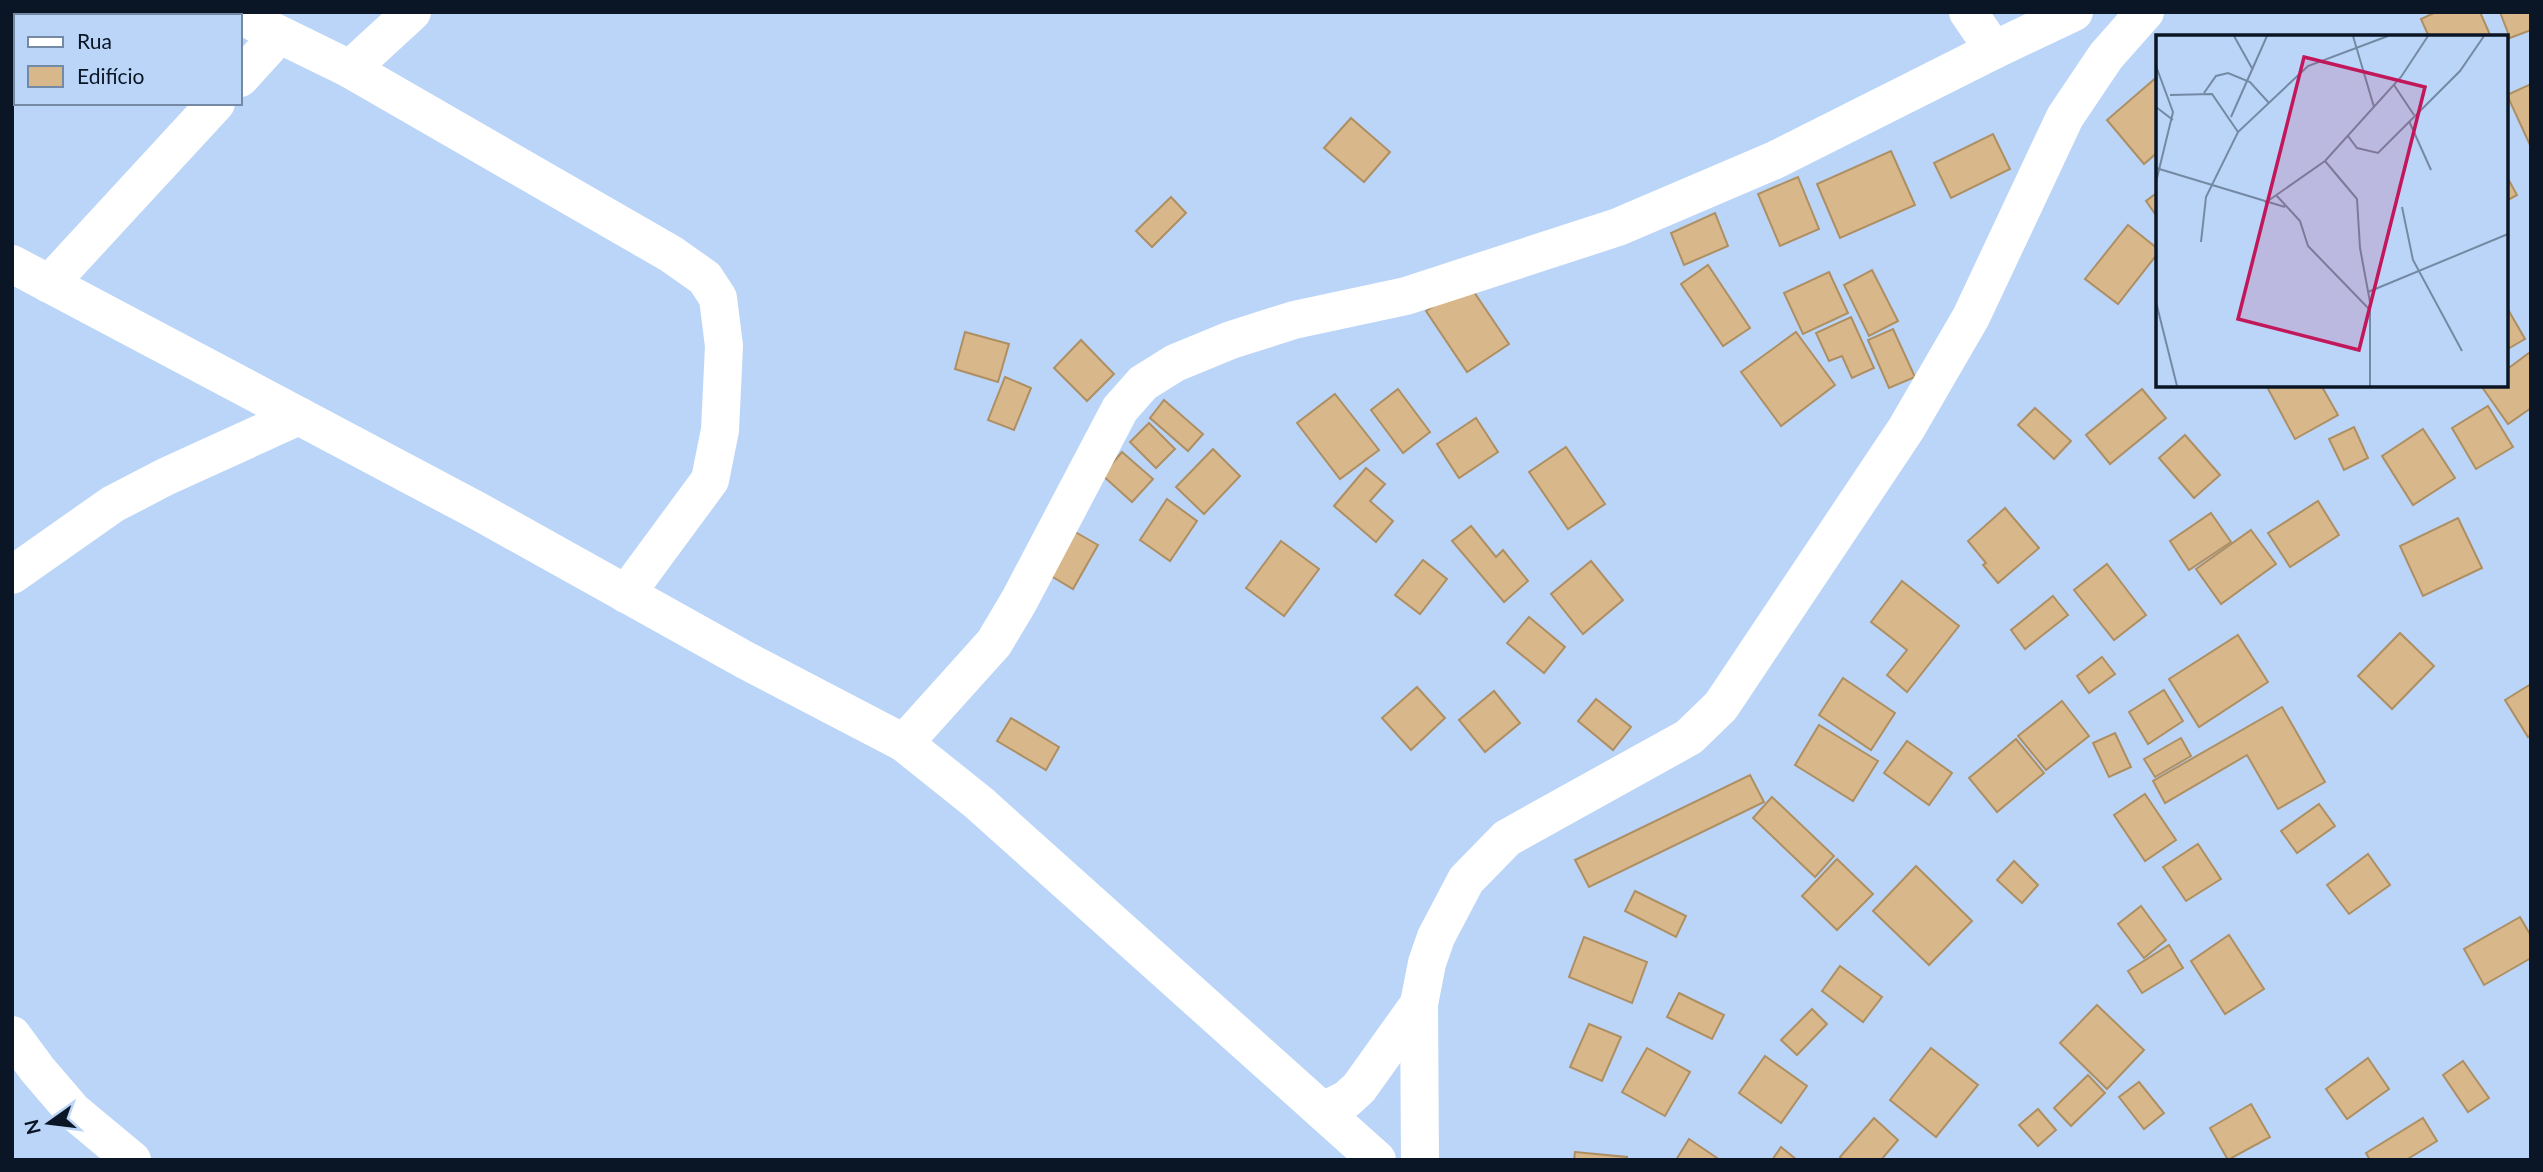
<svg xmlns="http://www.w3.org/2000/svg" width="2543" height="1172" font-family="Lato,sans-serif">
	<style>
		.building { fill: #d8b88a; stroke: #ae8f63; stroke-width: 2 }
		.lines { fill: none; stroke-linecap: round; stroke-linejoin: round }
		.minor { stroke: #fff; stroke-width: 38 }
		.inset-road { fill: none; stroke: #7489a4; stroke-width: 2 }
		.view { fill: #c2185b; fill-opacity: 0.15; stroke: #c2185b; stroke-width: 3.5 }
		.inset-edge { fill: none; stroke: #0a1625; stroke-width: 3.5 }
	</style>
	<rect width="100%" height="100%" fill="#bbd5f8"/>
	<g class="building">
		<path d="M 2436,12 L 2480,12 L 2491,37 L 2429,37 L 2421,19 Z"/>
		<path d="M 2500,12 L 2531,12 L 2531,30 L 2510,38 Z"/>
		<path d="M 2158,76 L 2158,152 L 2144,164 L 2107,120 Z"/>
		<path d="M 2531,84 L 2531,145 L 2530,145 L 2507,95 Z"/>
		<path d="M 1351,118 L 1390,152 L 1364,182 L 1324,148 Z"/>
		<path d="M 1993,134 L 2010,169 L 1951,198 L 1934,163 Z"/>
		<path d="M 1891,151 L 1915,205 L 1840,238 L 1817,184 Z"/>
		<path d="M 2506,175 L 2517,195 L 2506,201 Z"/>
		<path d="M 1798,177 L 1819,229 L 1780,246 L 1758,194 Z"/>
		<path d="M 2158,192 L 2158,218 L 2146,201 Z"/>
		<path d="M 1171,197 L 1186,213 L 1152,247 L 1136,231 Z"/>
		<path d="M 1715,213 L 1728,246 L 1684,265 L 1671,233 Z"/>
		<path d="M 2128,225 L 2158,249 L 2158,253 L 2118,304 L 2085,279 Z"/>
		<path d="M 1708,265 L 1750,328 L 1723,346 L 1681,284 Z"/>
		<path d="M 1872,270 L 1898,321 L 1869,336 L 1844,285 Z"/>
		<path d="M 1829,272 L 1848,313 L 1803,334 L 1784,293 Z"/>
		<path d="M 1468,283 L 1509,344 L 1467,372 L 1426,311 Z"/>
		<path d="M 2506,306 L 2525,339 L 2506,350 Z"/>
		<path d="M 1851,317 L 1874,368 L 1852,378 L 1842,356 L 1829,361 L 1816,333 Z"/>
		<path d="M 1893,329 L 1915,377 L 1889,388 L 1868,340 Z"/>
		<path d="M 965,332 L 1009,344 L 998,382 L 955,369 Z"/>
		<path d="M 1796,332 L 1835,385 L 1781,426 L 1741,372 Z"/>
		<path d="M 1081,340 L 1114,374 L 1087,401 L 1054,368 Z"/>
		<path d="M 2529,353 L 2531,356 L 2531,408 L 2508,424 L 2482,387 L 2485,385 L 2506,385 L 2506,370 Z"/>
		<path d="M 1005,377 L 1031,388 L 1014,430 L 988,420 Z"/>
		<path d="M 2266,385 L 2321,385 L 2338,415 L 2295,439 Z"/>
		<path d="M 1398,389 L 1430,432 L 1403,453 L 1371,410 Z"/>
		<path d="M 2142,389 L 2166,418 L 2110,464 L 2086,435 Z"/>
		<path d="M 1335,394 L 1379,450 L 1340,479 L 1297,423 Z"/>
		<path d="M 1164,400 L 1203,434 L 1188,451 L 1150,418 Z"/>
		<path d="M 2488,406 L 2513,447 L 2476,469 L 2452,428 Z"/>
		<path d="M 2035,408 L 2071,441 L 2054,459 L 2018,425 Z"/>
		<path d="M 1476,418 L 1498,452 L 1459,478 L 1437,444 Z"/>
		<path d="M 1149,423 L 1175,449 L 1156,468 L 1130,442 Z"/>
		<path d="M 2354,427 L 2368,458 L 2344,470 L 2329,439 Z"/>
		<path d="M 2423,429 L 2455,478 L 2413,505 L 2382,456 Z"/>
		<path d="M 2185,435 L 2220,475 L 2194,498 L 2159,458 Z"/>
		<path d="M 1566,447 L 1605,504 L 1568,529 L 1529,472 Z"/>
		<path d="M 1213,449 L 1240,476 L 1204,514 L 1176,487 Z"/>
		<path d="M 1122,452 L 1153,479 L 1132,502 L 1102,475 Z"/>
		<path d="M 1366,468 L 1385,484 L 1370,501 L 1393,521 L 1376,542 L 1334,506 Z"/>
		<path d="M 1167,499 L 1197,521 L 1170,561 L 1140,540 Z"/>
		<path d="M 2318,501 L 2339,535 L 2290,567 L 2268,533 Z"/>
		<path d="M 2005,508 L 2039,548 L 1998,583 L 1983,565 L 1986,563 L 1968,541 Z"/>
		<path d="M 2211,513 L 2231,542 L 2189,570 L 2170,541 Z"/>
		<path d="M 2458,518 L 2482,568 L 2423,596 L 2400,546 Z"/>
		<path d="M 1471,526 L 1496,557 L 1503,550 L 1528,581 L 1504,602 L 1452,541 Z"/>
		<path d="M 1070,529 L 1098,545 L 1073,589 L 1046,573 Z"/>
		<path d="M 2251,530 L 2276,564 L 2221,604 L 2196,569 Z"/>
		<path d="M 1281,541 L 1319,569 L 1284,616 L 1246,588 Z"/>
		<path d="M 1423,560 L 1447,579 L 1420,614 L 1395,595 Z"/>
		<path d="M 1591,561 L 1623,600 L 1583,634 L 1551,594 Z"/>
		<path d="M 2107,564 L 2146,615 L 2114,640 L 2074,590 Z"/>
		<path d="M 1902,581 L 1959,626 L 1907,692 L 1887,675 L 1907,650 L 1871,622 Z"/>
		<path d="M 2053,596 L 2068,615 L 2025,649 L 2011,630 Z"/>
		<path d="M 1529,617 L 1565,647 L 1544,673 L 1507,643 Z"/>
		<path d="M 2400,633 L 2434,666 L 2392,709 L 2358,676 Z"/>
		<path d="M 2238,635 L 2268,682 L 2199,727 L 2169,679 Z"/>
		<path d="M 2102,657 L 2115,674 L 2089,693 L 2077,676 Z"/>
		<path d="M 1843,678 L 1895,713 L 1871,750 L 1819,715 Z"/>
		<path d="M 2531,684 L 2531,735 L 2528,737 L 2505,700 Z"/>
		<path d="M 1417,687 L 1445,718 L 1411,750 L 1382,718 Z"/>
		<path d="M 2164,690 L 2183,721 L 2148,744 L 2129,712 Z"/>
		<path d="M 1494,691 L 1520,723 L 1485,752 L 1459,720 Z"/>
		<path d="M 1596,699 L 1631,727 L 1613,750 L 1578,721 Z"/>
		<path d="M 2062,701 L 2089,736 L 2046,770 L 2018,736 Z"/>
		<path d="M 2282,707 L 2325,782 L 2278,809 L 2247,755 L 2165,803 L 2153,781 Z"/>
		<path d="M 1011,718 L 1059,747 L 1046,770 L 997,741 Z"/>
		<path d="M 1819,725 L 1878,761 L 1853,801 L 1795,765 Z"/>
		<path d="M 2115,733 L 2131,767 L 2109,777 L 2093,743 Z"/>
		<path d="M 2181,738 L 2191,756 L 2155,777 L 2144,759 Z"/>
		<path d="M 2016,739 L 2044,773 L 1997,812 L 1969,778 Z"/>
		<path d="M 1907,741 L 1952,773 L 1929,805 L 1884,773 Z"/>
		<path d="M 1750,775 L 1764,802 L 1589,887 L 1575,860 Z"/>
		<path d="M 2145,794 L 2176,840 L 2145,861 L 2114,815 Z"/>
		<path d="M 1772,797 L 1834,856 L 1815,877 L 1753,818 Z"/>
		<path d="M 2319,804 L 2335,826 L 2297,853 L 2281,831 Z"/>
		<path d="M 2198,844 L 2221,879 L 2186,901 L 2163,867 Z"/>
		<path d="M 2368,854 L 2390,885 L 2349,914 L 2327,885 Z"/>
		<path d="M 1837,859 L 1873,894 L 1837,930 L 1802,896 Z"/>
		<path d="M 2014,861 L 2038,885 L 2022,903 L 1997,880 Z"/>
		<path d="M 1916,866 L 1972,921 L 1929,965 L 1873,911 Z"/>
		<path d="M 1635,891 L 1686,916 L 1676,937 L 1625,911 Z"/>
		<path d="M 2141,906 L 2166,940 L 2144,958 L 2118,924 Z"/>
		<path d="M 2520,917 L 2531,936 L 2531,958 L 2484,985 L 2464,949 Z"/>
		<path d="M 2229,935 L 2264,989 L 2225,1014 L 2191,961 Z"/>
		<path d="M 1584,937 L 1647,962 L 1632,1003 L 1569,977 Z"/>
		<path d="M 2169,945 L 2183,968 L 2142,993 L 2128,971 Z"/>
		<path d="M 1840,966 L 1882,997 L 1863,1022 L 1822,991 Z"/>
		<path d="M 1679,993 L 1724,1015 L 1712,1039 L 1667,1017 Z"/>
		<path d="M 2097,1005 L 2144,1050 L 2107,1089 L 2060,1043 Z"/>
		<path d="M 1812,1009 L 1827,1024 L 1797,1055 L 1781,1040 Z"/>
		<path d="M 1589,1024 L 1621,1037 L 1602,1081 L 1570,1067 Z"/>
		<path d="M 1647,1048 L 1690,1072 L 1665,1116 L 1622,1092 Z"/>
		<path d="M 1931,1048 L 1978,1085 L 1936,1137 L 1890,1100 Z"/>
		<path d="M 1765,1056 L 1807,1086 L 1781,1123 L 1739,1093 Z"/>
		<path d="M 2368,1058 L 2389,1089 L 2347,1119 L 2326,1089 Z"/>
		<path d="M 2463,1061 L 2489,1098 L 2468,1112 L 2443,1075 Z"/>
		<path d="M 2088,1075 L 2105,1093 L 2071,1126 L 2054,1108 Z"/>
		<path d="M 2139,1082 L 2164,1113 L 2144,1129 L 2119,1097 Z"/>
		<path d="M 2251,1104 L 2270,1137 L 2228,1160 L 2210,1128 Z"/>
		<path d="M 2038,1109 L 2056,1130 L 2038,1146 L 2019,1125 Z"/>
		<path d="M 1874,1118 L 1898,1140 L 1881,1160 L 1843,1160 L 1840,1157 Z"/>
		<path d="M 2423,1118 L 2437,1141 L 2406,1160 L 2370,1160 L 2366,1153 Z"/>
		<path d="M 1689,1139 L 1720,1160 L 1676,1160 Z"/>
		<path d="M 1781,1147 L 1797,1160 L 1772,1160 Z"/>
		<path d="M 1575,1152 L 1627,1157 L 1627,1160 L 1574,1160 Z"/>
	</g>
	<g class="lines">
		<g class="minor">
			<path d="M 233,12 L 350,69 L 671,254 L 705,278 L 718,298 L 724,346 L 720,430 L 710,480 L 626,594"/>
			<path d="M 1968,12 L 1994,50"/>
			<path d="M 350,69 L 412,12"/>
			<path d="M 240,78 L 279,35"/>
			<path d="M 12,264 L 476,510 L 745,660 L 904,743 L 979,803 L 1377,1160"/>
			<path d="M 49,284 L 216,103"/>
			<path d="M 12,575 L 113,504 L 165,477 L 299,416"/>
			<path d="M 904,743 L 994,643 L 1019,601 L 1120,409 L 1143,383 L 1175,363 L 1231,340 L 1294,320 L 1406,296 L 1618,227 L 1775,160 L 1994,50 L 2074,12"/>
			<path d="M 12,1035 L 37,1069 L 73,1111 L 132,1160"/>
			<path d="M 1323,1111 L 1347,1099 L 1359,1088 L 1419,1004"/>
			<path d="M 1420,1160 L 1419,1004 L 1427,963 L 1436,937 L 1466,880 L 1507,838 L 1689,737 L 1721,706 L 1906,429 L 1971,317 L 2065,117 L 2106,56 L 2145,12"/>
		</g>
	</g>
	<g transform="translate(2156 35)">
		<rect width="352" height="352" fill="#bbd5f8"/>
		<path class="inset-road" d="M 78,1 L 97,35M 197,1 L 218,72M 0,31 L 17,77 L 0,147M 238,50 L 258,80M 48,58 L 60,41 L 72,38 L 94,47 L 113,68M 14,60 L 56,59 L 82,97M 0,72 L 17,85M 75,82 L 111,1M 253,86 L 275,135M 192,101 L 201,113 L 222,118 L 304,36 L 328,1M 169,126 L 201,164 L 204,213 L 214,267 L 214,351M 0,133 L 129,172M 120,160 L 144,186 L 152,211 L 214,275M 109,168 L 169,126 L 245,42 L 272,1M 246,172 L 257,225 L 306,316M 45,207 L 50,162 L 82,97 L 152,31 L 232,1M 212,257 L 352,199M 0,267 L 21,351"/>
		<path class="view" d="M 148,22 L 269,52 L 203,315 L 82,284 Z"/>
		<rect width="352" height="352" class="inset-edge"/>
	</g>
	<rect width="2543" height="1172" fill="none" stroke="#0a1625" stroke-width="28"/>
	<rect x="14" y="14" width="228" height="91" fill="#bbd5f8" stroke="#7489a4" stroke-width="2"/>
	<rect x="28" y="37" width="35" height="10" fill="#ffffff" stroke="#7489a4" stroke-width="2"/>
	<text x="77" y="49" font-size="21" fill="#0a1625">Rua</text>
	<rect x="28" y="66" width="35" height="21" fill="#d8b88a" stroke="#7489a4" stroke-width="2"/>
	<text x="77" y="84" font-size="21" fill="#0a1625">Edifício</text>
	<g transform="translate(49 1123) rotate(256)" stroke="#bbd5f8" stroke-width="5" paint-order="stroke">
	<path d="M0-5L12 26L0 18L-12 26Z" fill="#0a1625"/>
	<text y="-10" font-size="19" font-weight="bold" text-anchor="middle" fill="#0a1625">N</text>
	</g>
</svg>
